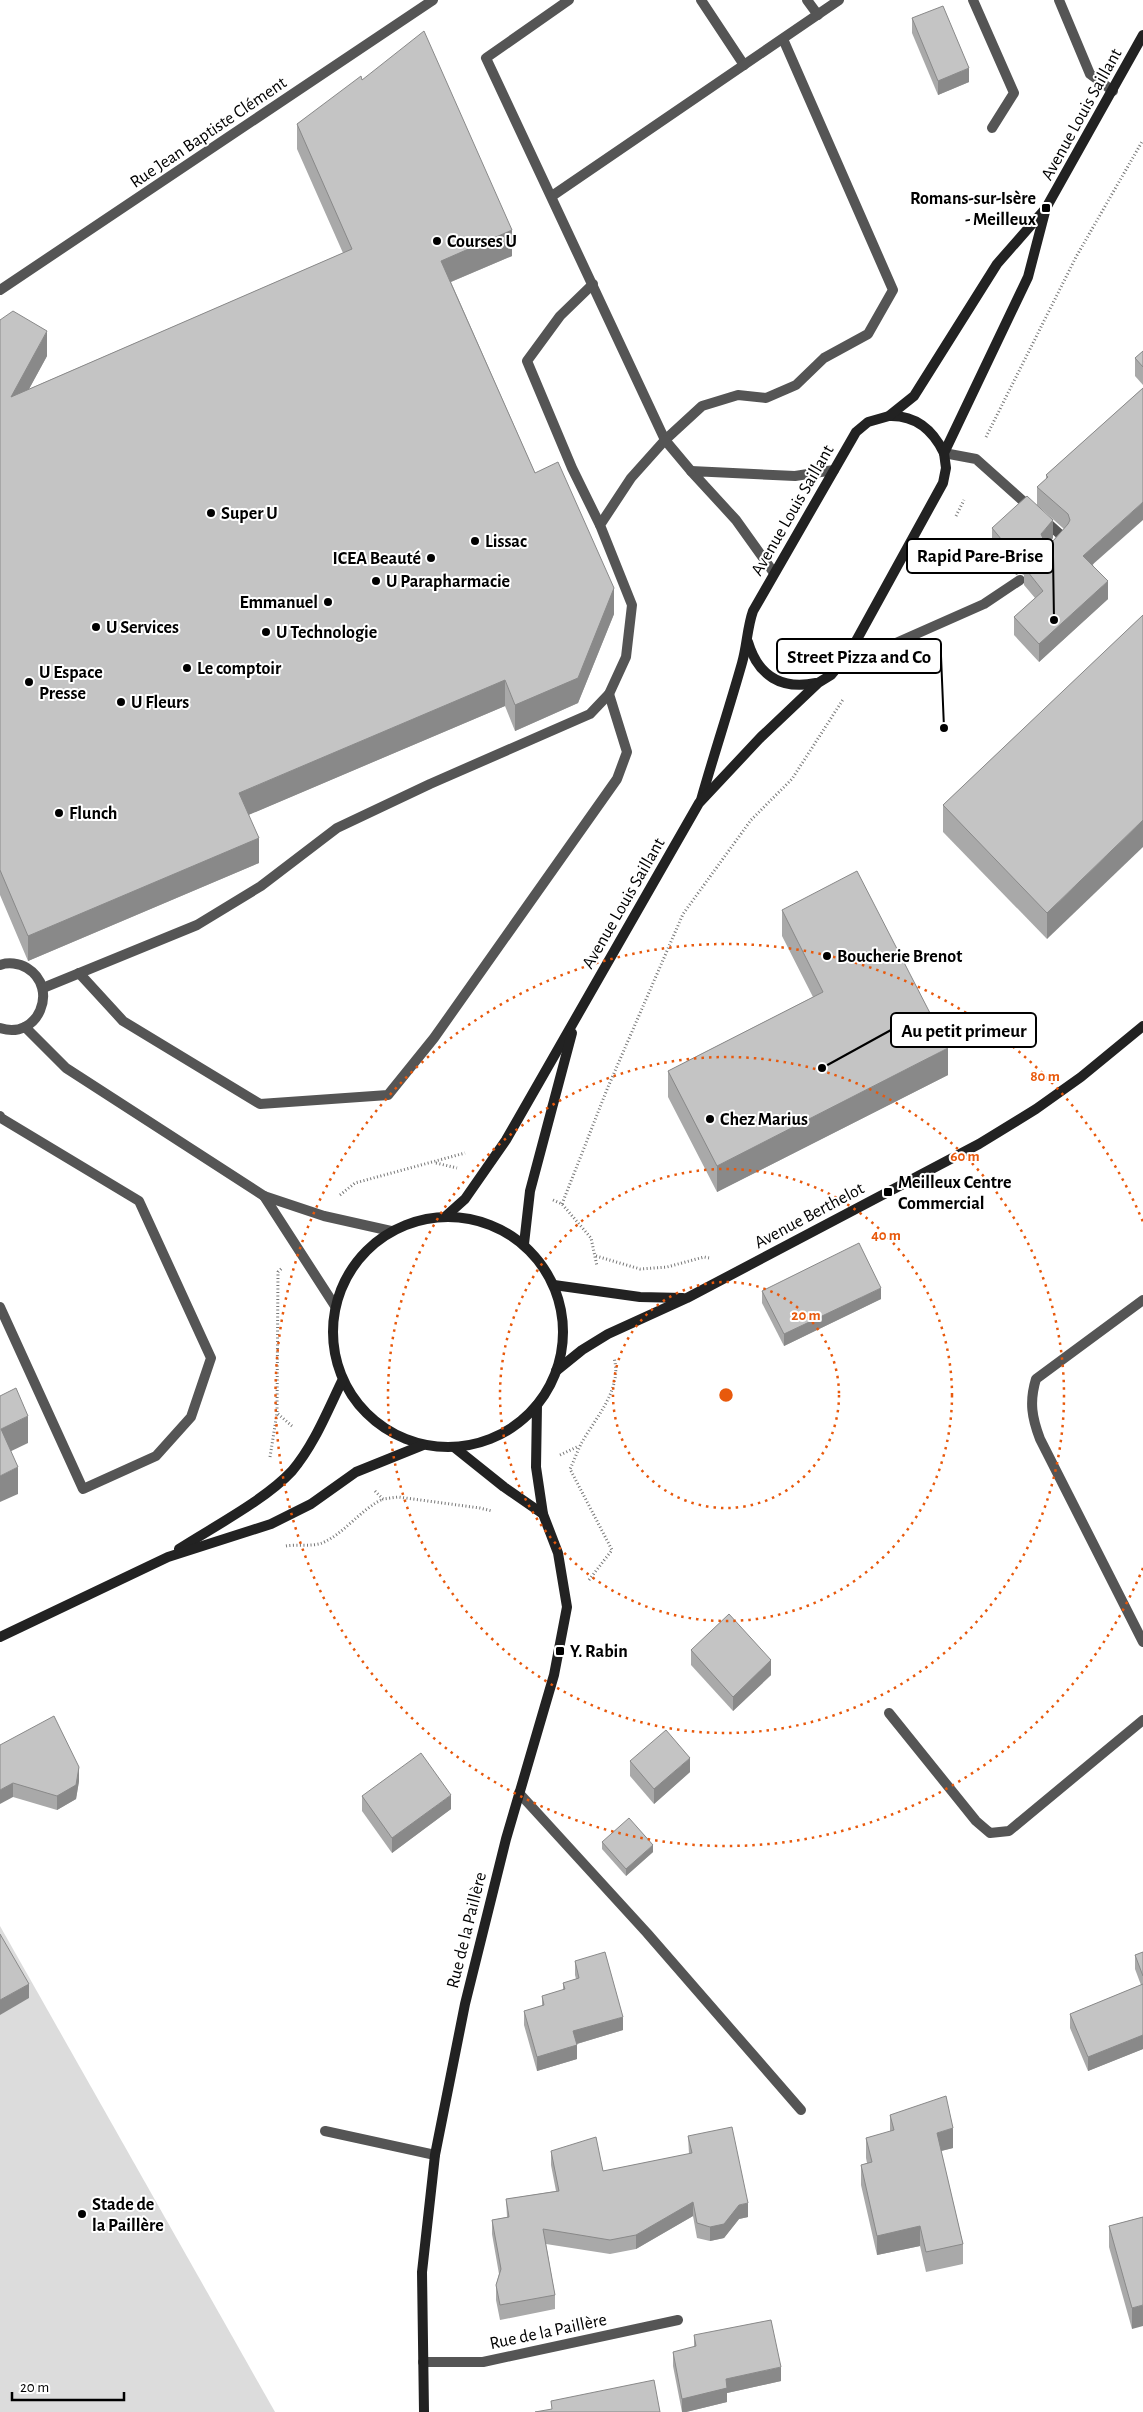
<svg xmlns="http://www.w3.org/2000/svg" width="1143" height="2412" font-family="'Alegreya Sans',sans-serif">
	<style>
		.green { fill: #dcdcdc }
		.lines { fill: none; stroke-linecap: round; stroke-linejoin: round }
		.path { stroke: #777; stroke-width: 3; stroke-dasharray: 1 2.5; stroke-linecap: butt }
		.lane { stroke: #555; stroke-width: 10 }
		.street { stroke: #555; stroke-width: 10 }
		.secondary { stroke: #222; stroke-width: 10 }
		.wall { fill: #a9a9a9 }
		.shaded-wall { fill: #898989 }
		.building { fill: #c4c4c4; stroke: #898989 }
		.ring { fill: none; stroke: #e8590c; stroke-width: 2.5; stroke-dasharray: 2.5 5 }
		.poi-dot { fill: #000; stroke: #fff; stroke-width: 2 }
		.labels { text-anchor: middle; stroke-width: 4; stroke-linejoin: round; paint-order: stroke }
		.street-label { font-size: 18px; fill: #000; stroke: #fff }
		.poi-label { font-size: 18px; font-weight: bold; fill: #000; stroke: #fff; text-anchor: start }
		.centre { fill: #e8590c; stroke: #fff; stroke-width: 2.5 }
		.ring-label { font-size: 15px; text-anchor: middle; font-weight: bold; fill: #e8590c; stroke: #fff; stroke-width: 4; stroke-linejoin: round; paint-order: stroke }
		.leader { fill: none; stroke: #000; stroke-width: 2 }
		.callout-dot { fill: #000; stroke: #fff; stroke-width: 2 }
		.callout { fill: #fff; stroke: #000; stroke-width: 2 }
		.callout-label { font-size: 19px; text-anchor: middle; font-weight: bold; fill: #000 }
	</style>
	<rect width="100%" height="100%" fill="#fff"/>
	<path class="green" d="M 0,1926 L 275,2412 L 0,2412 Z"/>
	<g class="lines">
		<g class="path">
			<path d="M 986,437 L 1076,257 L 1143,140"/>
			<path d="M 956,516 L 964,500"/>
			<path d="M 436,1163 L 457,1168"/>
			<path d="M 340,1195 L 355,1183 L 465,1153"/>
			<path d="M 553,1200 L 562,1204 L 591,1238 L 597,1266"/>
			<path d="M 562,1204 L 608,1087 L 683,914 L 751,820 L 792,779 L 844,698"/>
			<path d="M 596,1256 L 640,1269 L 667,1267 L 704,1257 L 709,1258"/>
			<path d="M 278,1414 L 292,1426"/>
			<path d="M 560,1455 L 579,1446"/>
			<path d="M 270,1457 L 277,1413 L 278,1272 L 282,1268"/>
			<path d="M 375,1491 L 383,1499 L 398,1497 L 480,1508 L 492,1511"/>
			<path d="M 286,1546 C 297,1544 312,1547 322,1543 C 344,1534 361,1509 383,1499"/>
			<path d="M 589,1580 L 612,1550 L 570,1469 C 574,1461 577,1452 581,1444 C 595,1418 623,1389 614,1358"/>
		</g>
		<g class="lane">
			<path d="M 569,0 L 486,58 L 665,440 L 702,406 L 738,395 L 766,398 L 796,385 L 824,358 L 868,334 L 893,290 L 783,39"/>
			<path d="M 701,0 L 744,65"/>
			<path d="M 807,0 L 818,15"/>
			<path d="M 973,0 L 1014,93 L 992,128"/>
			<path d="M 1059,0 L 1090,74 L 1113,91"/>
			<path d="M 552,196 L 839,0"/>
			<path d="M 593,284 L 560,316 L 527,361 L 572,468 L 600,525"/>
			<path d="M 944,453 L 976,459 L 1032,509"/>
			<path d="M 1043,519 L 1063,537 L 1057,544"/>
			<path d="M 774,573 L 736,520 L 691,471 L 795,476 L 834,470"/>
			<path d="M 850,652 L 871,654 L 984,604 L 1020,580"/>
			<path d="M 0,965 C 8,962 19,963 27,968 C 60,988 38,1041 0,1028"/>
			<path d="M 79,973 L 123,1021 L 260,1104 L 388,1095 L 434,1038 L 617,779 L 627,752 L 609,694"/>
			<path d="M 43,988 L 197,925 L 261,886 L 337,828 L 430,784 L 590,714 L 609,694 L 626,657 L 632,605 L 600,525 L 631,478 L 665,440 L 691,471"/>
			<path d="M 25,1027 L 66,1068 L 264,1196 L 324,1216 L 391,1231"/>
			<path d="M 0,1116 L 1,1118 L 139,1201 L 211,1358 L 191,1417 L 156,1456 L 83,1489 L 0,1307"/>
			<path d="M 264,1196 L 335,1306"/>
			<path d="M 519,1793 L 647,1933 L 801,2110"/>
			<path d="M 325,2131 L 435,2155"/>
		</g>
		<g class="street">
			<path d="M 0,290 L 433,0"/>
			<path d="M 1143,1300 L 1036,1379 C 1029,1402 1032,1418 1040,1439 L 1143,1642"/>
			<path d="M 889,1713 L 976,1821 L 990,1833 L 1009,1831 L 1143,1720"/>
			<path d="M 423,2362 L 483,2362 L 678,2320"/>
		</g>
		<g class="secondary">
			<path d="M 889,416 C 916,415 933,430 944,453"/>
			<path d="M 748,642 C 758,676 781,690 816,683"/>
			<path d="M 701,800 C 714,754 729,709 742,663 C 747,646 747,628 753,611 L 856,432 L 868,422 L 889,416 L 914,396 L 997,264 L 1046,208 L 1143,35"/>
			<path d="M 446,1216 L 465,1199 L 506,1140 L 699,803 L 761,737 L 818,683 L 831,675 L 850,652 L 943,483 L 946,468 L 944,453 L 1028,277 L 1046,208"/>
			<circle cx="448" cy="1332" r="115"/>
			<path d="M 524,1244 L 530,1191 L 572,1033"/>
			<path d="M 554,1285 L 640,1297 L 683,1298"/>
			<path d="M 556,1371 L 582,1350 L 608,1334 L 687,1298 L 979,1144 L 1036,1109 L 1081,1077 L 1143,1026"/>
			<path d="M 454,1447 L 504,1487 L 543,1514"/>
			<path d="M 179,1549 C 213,1527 265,1500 292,1471 C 314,1445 327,1412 342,1381"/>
			<path d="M 0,1637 L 168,1557 L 271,1524 L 311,1504 L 356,1472 L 423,1445"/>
			<path d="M 424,2412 L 422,2272 L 435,2155 L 465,2004 L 506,1839 L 554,1675 L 567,1607 L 558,1553 L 543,1514 L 536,1467 L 537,1405"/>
		</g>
	</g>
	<g class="wall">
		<path d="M 912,18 L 969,82 L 938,95 L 912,33 Z"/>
		<path d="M 362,80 L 512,256 L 451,282 L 535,473 L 614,614 L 578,703 L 515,731 L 505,706 L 248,815 L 259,863 L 28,961 L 0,895 L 0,320 L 47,356 L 29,389 L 343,253 L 297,149 L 297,124 Z"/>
		<path d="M 1143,351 L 1143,385 L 1135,376 L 1135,358 Z"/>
		<path d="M 1143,388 L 1093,565 L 1108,599 L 1039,662 L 1014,635 L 1014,617 L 1035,598 L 1024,585 L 1024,575 L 1020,573 L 1016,575 L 992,546 L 992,528 L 1053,538 L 1050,541 L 1053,541 L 1064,529 L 1037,505 L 1037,487 L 1046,479 L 1046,475 Z"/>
		<path d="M 1143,615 L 1047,939 L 943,832 L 943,805 Z"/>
		<path d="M 782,910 L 948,1075 L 717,1192 L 668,1097 L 668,1071 L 813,997 L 782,936 Z"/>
		<path d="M 762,1291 L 881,1299 L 784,1346 L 762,1303 Z"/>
		<path d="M 691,1650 L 771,1675 L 733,1711 L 691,1665 Z"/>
		<path d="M 0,1745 L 79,1781 L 76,1799 L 57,1810 L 13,1797 Z"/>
		<path d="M 630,1761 L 690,1772 L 654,1804 L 630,1776 Z"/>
		<path d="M 362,1796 L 451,1809 L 392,1853 L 362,1811 Z"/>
		<path d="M 602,1842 L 653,1852 L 626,1876 L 602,1849 Z"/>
		<path d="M 1143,1952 L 1143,2049 L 1088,2071 L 1070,2028 L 1070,2014 L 1141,1985 L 1135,1969 L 1135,1955 Z"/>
		<path d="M 575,1961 L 623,2030 L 577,2044 L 577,2059 L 537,2071 L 524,2025 L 524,2011 L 542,2006 L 542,1996 L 563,1990 L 563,1983 L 576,1979 L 575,1975 Z"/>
		<path d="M 890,2115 L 953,2148 L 941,2151 L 963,2244 L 963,2264 L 926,2272 L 920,2246 L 877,2255 L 861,2185 L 861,2165 L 867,2163 L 866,2158 L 866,2138 L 890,2132 Z"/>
		<path d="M 688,2136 L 748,2217 L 739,2219 L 724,2238 L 710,2241 L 697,2238 L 693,2216 L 636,2249 L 610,2254 L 546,2244 L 555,2295 L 555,2309 L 500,2320 L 496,2300 L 496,2285 L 499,2274 L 492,2234 L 492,2220 L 507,2217 L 506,2199 L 556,2191 L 551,2165 L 551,2151 L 603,2171 L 689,2154 Z"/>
		<path d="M 1143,2217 L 1132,2329 L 1109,2247 L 1109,2226 Z"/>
		<path d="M 694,2335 L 781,2381 L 727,2393 L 727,2402 L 686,2412 L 682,2412 L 673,2366 L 673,2352 L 694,2347 Z"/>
	</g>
	<g class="shaded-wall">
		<path d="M 969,68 L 969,82 L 938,95 L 938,81 Z"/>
		<path d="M 512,230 L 512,256 L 441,286 L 441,261 Z"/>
		<path d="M 47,331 L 47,356 L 11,422 L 11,397 Z"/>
		<path d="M 1143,502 L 1143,520 L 1083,573 L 1083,556 Z"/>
		<path d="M 1053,520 L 1053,538 L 1041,552 L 1041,534 Z"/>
		<path d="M 1020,555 L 1020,573 L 1016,575 L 1016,557 Z"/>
		<path d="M 1108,581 L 1108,599 L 1039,662 L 1039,644 Z"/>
		<path d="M 614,588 L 614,614 L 578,703 L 515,731 L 515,705 Z"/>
		<path d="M 505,680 L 505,706 L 239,819 L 239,793 Z"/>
		<path d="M 1143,820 L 1143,847 L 1047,939 L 1047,913 Z"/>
		<path d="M 259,838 L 259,863 L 28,961 L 28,936 Z"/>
		<path d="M 948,1048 L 948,1075 L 717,1192 L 717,1166 Z"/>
		<path d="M 881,1288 L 881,1299 L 784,1346 L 784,1334 Z"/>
		<path d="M 28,1416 L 28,1443 L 1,1456 L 1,1429 Z"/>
		<path d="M 18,1467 L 18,1494 L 0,1502 L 0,1476 Z"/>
		<path d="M 771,1660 L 771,1675 L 733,1711 L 733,1697 Z"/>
		<path d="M 690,1758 L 690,1772 L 654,1804 L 654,1789 Z"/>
		<path d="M 79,1767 L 79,1781 L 76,1799 L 57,1810 L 57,1796 Z"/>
		<path d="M 13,1783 L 13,1797 L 0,1804 L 0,1790 Z"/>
		<path d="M 451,1795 L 451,1809 L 392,1853 L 392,1838 Z"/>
		<path d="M 653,1845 L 653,1852 L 626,1876 L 626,1869 Z"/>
		<path d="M 29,1984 L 29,1998 L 0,2015 L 0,2000 Z"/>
		<path d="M 623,2017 L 623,2030 L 573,2045 L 573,2031 Z"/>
		<path d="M 1143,2035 L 1143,2049 L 1088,2071 L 1088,2057 Z"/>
		<path d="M 577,2045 L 577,2059 L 537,2071 L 537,2057 Z"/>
		<path d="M 953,2128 L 953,2148 L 937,2152 L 937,2133 Z"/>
		<path d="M 693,2202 L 693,2216 L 636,2249 L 636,2235 Z"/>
		<path d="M 748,2203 L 748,2217 L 739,2219 L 724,2238 L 710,2241 L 710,2227 L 739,2205 Z"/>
		<path d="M 920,2226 L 920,2246 L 877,2255 L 877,2236 Z"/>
		<path d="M 1143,2305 L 1143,2326 L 1132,2329 L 1132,2308 Z"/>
		<path d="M 781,2367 L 781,2381 L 727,2393 L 727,2402 L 686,2412 L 682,2412 L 682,2399 L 726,2379 Z"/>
	</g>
	<g class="building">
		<path d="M 943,6 L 969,68 L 938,81 L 912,18 Z"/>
		<path d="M 424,31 L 512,230 L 441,261 L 535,473 L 558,462 L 614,588 L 578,678 L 515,705 L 505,680 L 239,793 L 259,838 L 28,936 L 0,870 L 0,320 L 13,311 L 47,331 L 11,397 L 352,249 L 297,124 L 361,76 L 362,80 Z"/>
		<path d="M 1143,351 L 1143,367 L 1135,358 Z"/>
		<path d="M 1143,388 L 1143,502 L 1083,556 L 1108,581 L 1039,644 L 1014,617 L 1043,591 L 1024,567 L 1027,562 L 1025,558 L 1020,555 L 1016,557 L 992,528 L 1027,496 L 1053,520 L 1041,534 L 1044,541 L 1053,541 L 1068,524 L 1070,520 L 1068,514 L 1037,487 L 1048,477 L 1046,475 Z"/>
		<path d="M 1143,615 L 1143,820 L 1047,913 L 943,805 Z"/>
		<path d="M 857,871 L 948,1048 L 717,1166 L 668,1071 L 823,992 L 782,910 Z"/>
		<path d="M 859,1243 L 881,1288 L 784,1334 L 762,1291 Z"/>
		<path d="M 16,1388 L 28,1416 L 1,1429 L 18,1467 L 0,1476 L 0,1396 Z"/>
		<path d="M 729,1614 L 771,1660 L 733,1697 L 691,1650 Z"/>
		<path d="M 54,1716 L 79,1767 L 76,1785 L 57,1796 L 13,1783 L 0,1790 L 0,1745 Z"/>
		<path d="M 666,1730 L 690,1758 L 654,1789 L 630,1761 Z"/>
		<path d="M 421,1753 L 451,1795 L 392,1838 L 362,1796 Z"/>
		<path d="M 629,1818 L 653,1845 L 626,1869 L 602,1842 Z"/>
		<path d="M 0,1934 L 29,1984 L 0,2000 Z"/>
		<path d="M 605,1952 L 623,2017 L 573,2031 L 577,2045 L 537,2057 L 524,2011 L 544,2005 L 542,1996 L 565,1989 L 563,1983 L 579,1978 L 575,1961 Z"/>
		<path d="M 1143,1952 L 1143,1976 L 1135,1955 Z"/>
		<path d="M 1143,1984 L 1143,2035 L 1088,2057 L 1070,2014 Z"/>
		<path d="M 946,2096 L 953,2128 L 937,2133 L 963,2244 L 926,2252 L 920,2226 L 877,2236 L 861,2165 L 872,2162 L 866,2138 L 894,2130 L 890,2115 Z"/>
		<path d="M 732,2127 L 748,2203 L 739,2205 L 724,2224 L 710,2227 L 697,2223 L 693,2202 L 636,2235 L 610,2240 L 543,2229 L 555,2295 L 500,2305 L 496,2285 L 501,2269 L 492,2220 L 509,2217 L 506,2199 L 559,2191 L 551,2151 L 596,2137 L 603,2171 L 692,2153 L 688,2136 Z"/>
		<path d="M 1143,2217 L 1143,2305 L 1132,2308 L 1109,2226 Z"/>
		<path d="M 771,2320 L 781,2367 L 726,2379 L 727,2388 L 682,2399 L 673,2352 L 696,2346 L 694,2335 Z"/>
		<path d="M 654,2380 L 660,2412 L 535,2412 L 552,2409 L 551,2401 Z"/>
	</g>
	<g class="ring">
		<circle cx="726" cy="1395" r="113"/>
		<circle cx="726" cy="1395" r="226"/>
		<circle cx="726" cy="1395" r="338"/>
		<path d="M1143 1568A451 451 0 1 1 1143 1222"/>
	</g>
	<g class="poi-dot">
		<rect x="1041" y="203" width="10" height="10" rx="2.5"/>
		<circle cx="437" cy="241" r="5"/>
		<circle cx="211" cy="513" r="5"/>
		<circle cx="475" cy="541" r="5"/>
		<circle cx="431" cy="558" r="5"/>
		<circle cx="376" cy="581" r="5"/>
		<circle cx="328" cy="602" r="5"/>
		<circle cx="96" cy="627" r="5"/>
		<circle cx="266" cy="632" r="5"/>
		<circle cx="187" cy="668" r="5"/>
		<circle cx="29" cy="682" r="5"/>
		<circle cx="121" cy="702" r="5"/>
		<circle cx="59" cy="813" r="5"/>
		<circle cx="827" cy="956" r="5"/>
		<circle cx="710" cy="1119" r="5"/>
		<rect x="883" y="1187" width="10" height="10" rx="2.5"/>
		<rect x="555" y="1646" width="10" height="10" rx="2.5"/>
		<circle cx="82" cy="2214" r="5"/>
	</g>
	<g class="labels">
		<g class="street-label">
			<text transform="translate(1081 114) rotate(-61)" y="6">Avenue Louis Saillant</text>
			<text transform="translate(208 132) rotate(-34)" y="6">Rue Jean Baptiste Clément</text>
			<text transform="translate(792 510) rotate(-60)" y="6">Avenue Louis Saillant</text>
			<text transform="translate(623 903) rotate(-60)" y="6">Avenue Louis Saillant</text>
			<text transform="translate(809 1215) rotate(-28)" y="6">Avenue Berthelot</text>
			<text transform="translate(466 1930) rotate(-76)" y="6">Rue de la Paillère</text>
			<text transform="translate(548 2331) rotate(-12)" y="6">Rue de la Paillère</text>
		</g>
		<g class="poi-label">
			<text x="1036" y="204" text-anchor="end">Romans-sur-Isère<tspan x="1036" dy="21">- Meilleux</tspan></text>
			<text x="447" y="247">Courses U</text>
			<text x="221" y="519">Super U</text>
			<text x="485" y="547">Lissac</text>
			<text x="421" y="564" text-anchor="end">ICEA Beauté</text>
			<text x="386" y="587">U Parapharmacie</text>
			<text x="318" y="608" text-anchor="end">Emmanuel</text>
			<text x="106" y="633">U Services</text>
			<text x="276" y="638">U Technologie</text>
			<text x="197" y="674">Le comptoir</text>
			<text x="39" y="678">U Espace<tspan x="39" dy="21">Presse</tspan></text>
			<text x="131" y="708">U Fleurs</text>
			<text x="69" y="819">Flunch</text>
			<text x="837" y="962">Boucherie Brenot</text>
			<text x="720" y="1125">Chez Marius</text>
			<text x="898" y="1188">Meilleux Centre<tspan x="898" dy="21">Commercial</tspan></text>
			<text x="570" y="1657">Y. Rabin</text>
			<text x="92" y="2210">Stade de<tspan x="92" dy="21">la Paillère</tspan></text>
		</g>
	</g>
	<circle cx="726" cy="1395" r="8" class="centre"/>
	<g class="ring-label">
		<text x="1045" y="1081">80 m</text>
		<text x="965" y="1161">60 m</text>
		<text x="886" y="1240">40 m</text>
		<text x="806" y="1320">20 m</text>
	</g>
	<path class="leader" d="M1054 620L1053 556M944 728L941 656M822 1068L891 1030"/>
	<g class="callout-dot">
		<circle cx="1054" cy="620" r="5"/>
		<circle cx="944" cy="728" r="5"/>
		<circle cx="822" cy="1068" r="5"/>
	</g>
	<g class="callout">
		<rect x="907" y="539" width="146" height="34" rx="5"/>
		<rect x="777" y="639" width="164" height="34" rx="5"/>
		<rect x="891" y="1013" width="145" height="34" rx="5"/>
	</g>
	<g class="callout-label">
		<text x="980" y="562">Rapid Pare-Brise</text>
		<text x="859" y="663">Street Pizza and Co</text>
		<text x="964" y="1037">Au petit primeur</text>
	</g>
	<path d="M12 2392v8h112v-8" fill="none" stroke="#000000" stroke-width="2.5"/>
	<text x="20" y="2392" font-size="15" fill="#000000" stroke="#ffffff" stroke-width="4" paint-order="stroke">20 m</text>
</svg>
